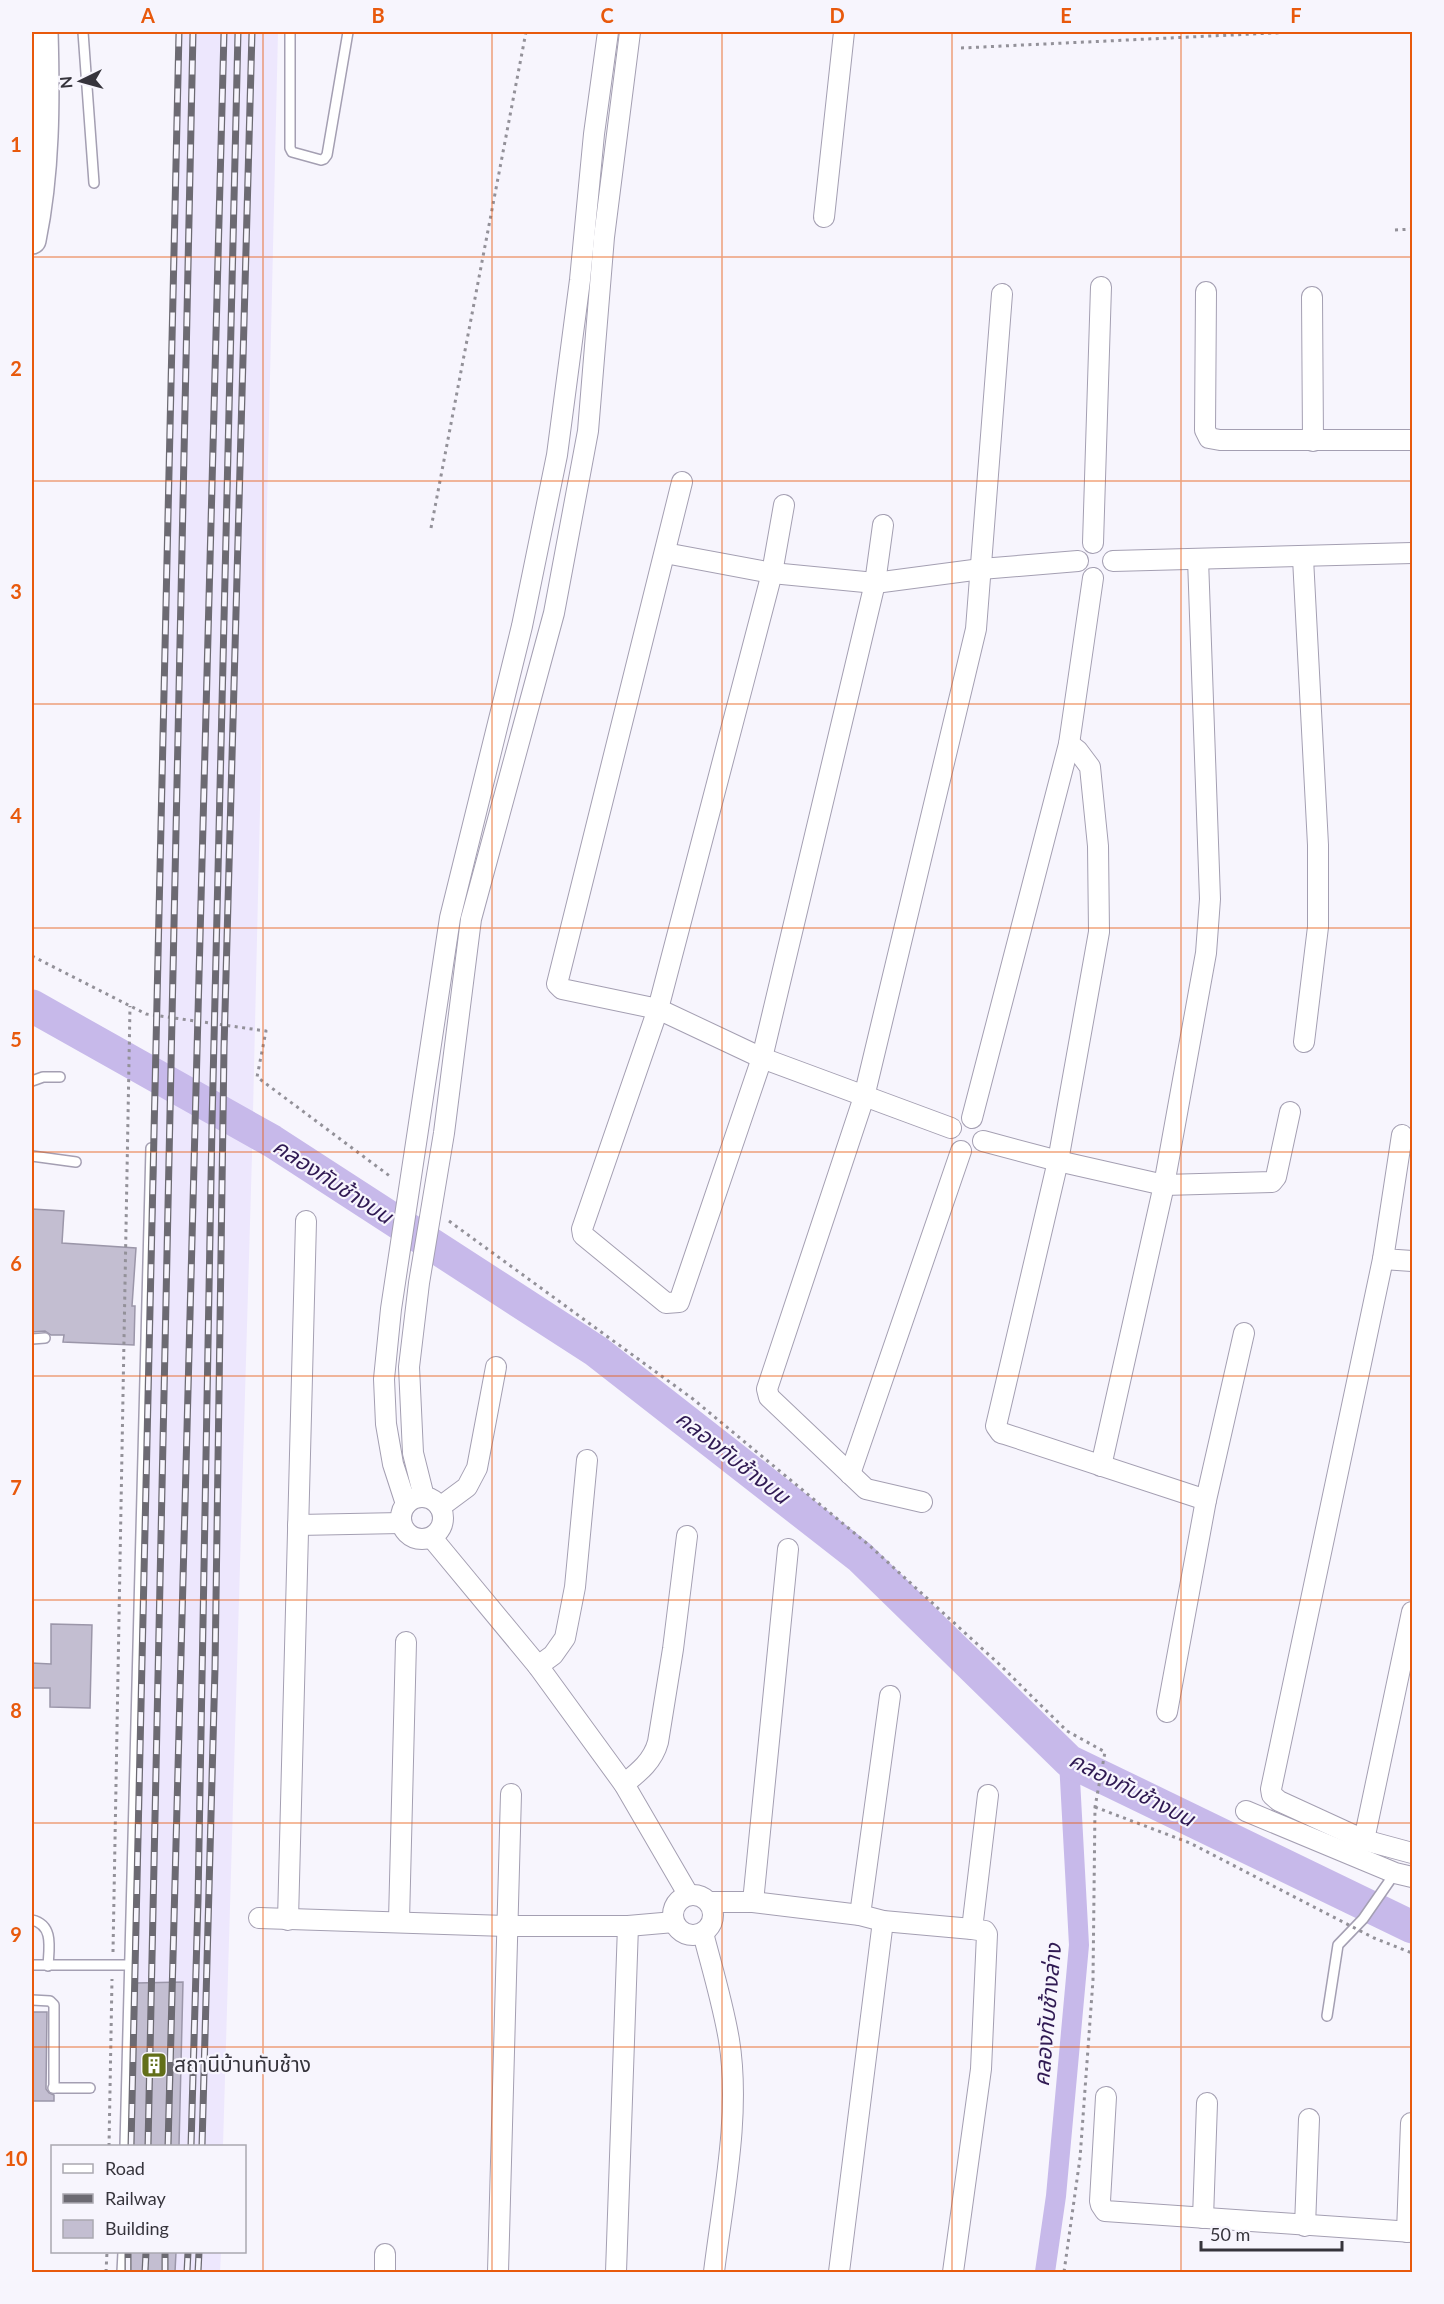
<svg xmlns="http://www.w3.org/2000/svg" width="1444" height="2304" font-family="Lato,'Noto Sans Thai',sans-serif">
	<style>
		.built { fill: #ede7fd }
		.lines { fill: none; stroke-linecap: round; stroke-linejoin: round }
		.canal { stroke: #c7b9ea; stroke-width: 20 }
		.river { stroke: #c7b9ea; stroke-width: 33 }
		.building { fill: #c3bed1; stroke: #9b96a9; stroke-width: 1.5 }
		.service-casing { stroke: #a49fb2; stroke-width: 12 }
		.minor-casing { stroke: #a49fb2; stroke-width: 22 }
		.secondary-casing { stroke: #a49fb2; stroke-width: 30 }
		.path { stroke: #939199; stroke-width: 3; stroke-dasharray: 3 4.5; stroke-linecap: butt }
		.service { stroke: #fff; stroke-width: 9 }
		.minor { stroke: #fff; stroke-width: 20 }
		.secondary { stroke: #fff; stroke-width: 27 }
		.rail-casing { stroke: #6c6a72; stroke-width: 7 }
		.rail { stroke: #f7f5fd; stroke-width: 4.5; stroke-dasharray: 14; stroke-linecap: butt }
		.path-bridge { stroke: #939199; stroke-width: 3; stroke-dasharray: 3 4.5; stroke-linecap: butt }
		.grid { fill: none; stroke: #e8590c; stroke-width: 1.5; stroke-opacity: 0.55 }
		.labels { text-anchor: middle; stroke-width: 4.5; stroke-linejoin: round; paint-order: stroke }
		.poi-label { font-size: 21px; fill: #36343c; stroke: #f7f5fd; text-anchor: start }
		.water-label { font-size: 22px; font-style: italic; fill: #301a53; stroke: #f7f5fd }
		.neatline { fill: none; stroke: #e8590c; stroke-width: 2 }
		.grid-label { font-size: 20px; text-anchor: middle; font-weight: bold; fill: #e8590c }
	</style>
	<rect width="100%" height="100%" fill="#f7f5fd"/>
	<g class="built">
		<path d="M 180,32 L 278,32 L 252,1155 L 223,2146 L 133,2146 Z"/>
		<path d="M 131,2252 L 221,2252 L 220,2272 L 130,2272 Z"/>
	</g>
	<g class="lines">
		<path class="canal" d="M 1045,2272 L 1056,2196 L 1079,1945 L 1069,1761"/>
		<path class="river" d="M 32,1006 L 272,1141 L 596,1351 L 860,1557 L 1069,1761 L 1412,1927"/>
	</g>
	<g class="building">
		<path d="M 32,1209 L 64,1211 L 62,1243 L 136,1248 L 132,1306 L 135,1306 L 134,1345 L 63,1342 L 64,1335 L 51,1335 L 45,1331 L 32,1332 Z"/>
		<path d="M 51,1624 L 92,1625 L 90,1708 L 50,1707 L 50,1688 L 32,1688 L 32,1663 L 51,1664 Z"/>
		<path d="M 183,1982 L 179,2146 L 132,2146 L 136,1983 Z"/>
		<path d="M 32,2012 L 47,2012 L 46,2089 L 49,2093 L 54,2095 L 54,2101 L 32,2101 Z"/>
		<path d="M 130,2252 L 176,2252 L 175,2272 L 129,2272 Z"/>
	</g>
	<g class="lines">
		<defs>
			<g id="service">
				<path d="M 83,32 L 94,183"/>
				<path d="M 290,32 L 290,148 L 292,152 L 321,160 L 324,159 L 327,155 L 348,32"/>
				<path d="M 32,1081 L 43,1077 L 60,1077"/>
				<path d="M 32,1156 L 76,1162"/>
				<path d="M 32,1339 L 45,1338"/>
				<path d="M 32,1920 C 54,1925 49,1948 48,1966"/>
				<path d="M 32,1965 L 129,1965"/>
				<path d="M 32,2000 L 50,2001 L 54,2005 L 54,2088"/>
				<path d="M 1327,2016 L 1338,1945 L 1363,1919 L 1395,1873"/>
				<path d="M 53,2088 L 90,2088"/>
				<path d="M 125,2146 L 151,1148"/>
				<path d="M 122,2272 L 123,2252"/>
			</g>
			<g id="minor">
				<path d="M 824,217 L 844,32"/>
				<path d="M 1206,292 L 1205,430 L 1209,438 L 1220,440 L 1412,440"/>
				<path d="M 1312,297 L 1313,441"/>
				<path d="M 682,482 L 557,984 L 562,989 L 658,1009 L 762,1058 L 951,1128"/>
				<path d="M 784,505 L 772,573 L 658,1009 L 582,1229 L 583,1235 L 666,1303 L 679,1302 L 762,1058 L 875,583 L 883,525"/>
				<path d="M 1093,543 L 1101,287"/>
				<path d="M 665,553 L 772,573 L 875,583 L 981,569 L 1078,561"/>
				<path d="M 1303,558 L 1318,845 L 1318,927 L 1304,1042"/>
				<path d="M 1113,561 L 1412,553"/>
				<path d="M 1069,744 L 1078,751 L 1090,767 L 1098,846 L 1099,932 L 1058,1161 L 996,1426 L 1001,1433 L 1005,1434 L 1206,1500"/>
				<path d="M 972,1118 L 1069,744 L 1093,578"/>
				<path d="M 1402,1135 L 1383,1259 L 1412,1261"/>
				<path d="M 983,1141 L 1058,1161 L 1164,1185 L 1272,1182 L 1276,1177 L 1290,1112"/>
				<path d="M 1383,1259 L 1271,1789 L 1272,1795 L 1279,1801 L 1364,1840 L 1412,1853"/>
				<path d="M 1101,1466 L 1164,1185 L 1206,953 L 1210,899 L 1198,559"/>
				<path d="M 850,1474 L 961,1151"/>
				<circle cx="422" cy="1518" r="21"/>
				<path d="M 424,1497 L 413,1453 L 409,1367 L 419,1283 L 444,1133 L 471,919 L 554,613 L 588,431 L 604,237 L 630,32"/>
				<path d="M 922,1502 L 866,1489 L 769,1397 L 767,1389 L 864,1097 L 976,629 L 1002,294"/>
				<path d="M 406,1504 L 393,1464 L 386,1424 L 384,1379 L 391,1309 L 450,918 L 522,626 L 557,455 L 580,280 L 594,134 L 608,32"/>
				<path d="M 440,1507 L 467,1487 L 477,1468 L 496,1367"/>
				<path d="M 298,1525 L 401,1523"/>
				<path d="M 432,1538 L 538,1666 L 624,1784 L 688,1894"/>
				<path d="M 538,1666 L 553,1655 L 565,1638 L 575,1587 L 587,1460"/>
				<path d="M 1167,1712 L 1206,1500 L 1244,1333"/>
				<path d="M 624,1784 C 639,1772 653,1761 658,1742 L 673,1649 L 687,1536"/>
				<path d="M 1246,1811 L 1395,1873 L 1412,1877"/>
				<path d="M 1364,1840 L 1412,1612"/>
				<circle cx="693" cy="1915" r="20"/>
				<path d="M 710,1902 L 753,1902 L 860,1915 L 883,1921 L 972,1929"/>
				<path d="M 753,1902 L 788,1549"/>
				<path d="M 860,1915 L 890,1696"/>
				<path d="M 259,1918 L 506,1926 L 628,1926 L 674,1922"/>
				<path d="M 288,1920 L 306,1221"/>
				<path d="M 399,1921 L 406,1642"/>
				<path d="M 703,1933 C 712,1968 723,2004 729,2040 C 741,2114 723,2198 714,2272"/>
				<path d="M 1106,2097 L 1100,2201 L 1101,2205 L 1105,2211 L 1412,2232"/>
				<path d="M 1203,2218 L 1207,2103"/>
				<path d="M 1305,2226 L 1309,2119"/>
				<path d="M 1407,2232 L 1411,2123"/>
				<path d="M 385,2272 L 385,2254"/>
				<path d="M 498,2272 L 511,1794"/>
				<path d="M 616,2272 L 628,1926"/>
				<path d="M 839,2272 L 883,1921"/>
				<path d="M 953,2272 L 981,2069 L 987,1934 L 985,1931 L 972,1929 L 988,1795"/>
			</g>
			<path id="secondary" d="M 32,240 C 46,172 46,101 44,32"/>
		</defs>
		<use href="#service" class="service-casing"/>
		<use href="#minor" class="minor-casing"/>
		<use href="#secondary" class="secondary-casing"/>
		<g class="path">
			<path d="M 961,48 L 1294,32"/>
			<path d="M 1395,230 L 1412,229"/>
			<path d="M 431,528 L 526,32"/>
			<path d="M 32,956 L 146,1014 L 266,1031 L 257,1077 L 391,1177"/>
			<path d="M 449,1221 L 693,1399 L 870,1546 L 999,1664 L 1067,1731 L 1105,1752 L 1095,1807 L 1093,1980 L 1080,2158 L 1064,2272"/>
			<path d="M 113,1952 L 130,1006"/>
			<path d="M 109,2146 L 112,1979"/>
			<path d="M 106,2272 L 107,2252"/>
		</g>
		<use href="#service" class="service"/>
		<use href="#minor" class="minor"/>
		<use href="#secondary" class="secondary"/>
		<defs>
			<g id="rail">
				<path d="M 131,2146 L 179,32"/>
				<path d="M 148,2146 L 193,32"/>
				<path d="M 168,2146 L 224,32"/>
				<path d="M 191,2146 L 198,1900 L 212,1124 L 238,32"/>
				<path d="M 202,2146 L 215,1668 L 224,1048 L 252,32"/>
				<path d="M 128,2272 L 128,2252"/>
				<path d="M 145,2272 L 146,2252"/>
				<path d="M 165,2272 L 165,2252"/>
				<path d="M 187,2272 L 188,2252"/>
				<path d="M 198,2272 L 199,2252"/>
			</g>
		</defs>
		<use href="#rail" class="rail-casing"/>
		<use href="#rail" class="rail"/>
		<path class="path-bridge" d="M 1095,1807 L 1190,1843 L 1374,1938 L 1412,1953"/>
	</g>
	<path class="grid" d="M 263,32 L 263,2272M 492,32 L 492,2272M 722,32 L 722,2272M 952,32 L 952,2272M 1181,32 L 1181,2272M 32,257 L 1412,257M 32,481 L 1412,481M 32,704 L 1412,704M 32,928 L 1412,928M 32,1152 L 1412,1152M 32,1376 L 1412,1376M 32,1600 L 1412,1600M 32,1823 L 1412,1823M 32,2047 L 1412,2047"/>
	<defs>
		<symbol id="building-square" viewBox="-11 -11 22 22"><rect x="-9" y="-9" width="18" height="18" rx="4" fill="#626f19" stroke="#f7f5fd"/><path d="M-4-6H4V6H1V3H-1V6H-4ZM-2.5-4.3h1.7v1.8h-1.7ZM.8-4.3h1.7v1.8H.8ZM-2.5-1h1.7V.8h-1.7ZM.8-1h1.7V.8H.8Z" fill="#fff"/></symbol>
	</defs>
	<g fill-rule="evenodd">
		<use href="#building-square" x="139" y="2050" width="30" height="30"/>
	</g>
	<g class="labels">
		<g class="poi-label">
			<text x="174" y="2072">สถานีบ้านทับช้าง</text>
		</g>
		<g class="water-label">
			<text transform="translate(333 1181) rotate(33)" y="8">คลองทับช้างบน</text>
			<text transform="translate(733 1457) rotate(38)" y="8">คลองทับช้างบน</text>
			<text transform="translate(1132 1789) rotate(27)" y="8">คลองทับช้างบน</text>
			<text transform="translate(1047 2015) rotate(-85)" y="8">คลองทับช้างล่าง</text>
		</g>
	</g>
	<rect width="1444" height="2304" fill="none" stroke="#f7f5fd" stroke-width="66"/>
	<rect x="51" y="2145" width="195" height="108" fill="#f7f5fd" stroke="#aaa8b0" stroke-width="1.5"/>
	<rect x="63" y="2164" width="30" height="9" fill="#ffffff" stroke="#aaa8b0" stroke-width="1.5"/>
	<text x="105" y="2175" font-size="18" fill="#36343c">Road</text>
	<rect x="63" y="2194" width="30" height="9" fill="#6c6a72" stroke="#aaa8b0" stroke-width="1.5"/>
	<text x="105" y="2205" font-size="18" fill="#36343c">Railway</text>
	<rect x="63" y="2220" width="30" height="18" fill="#c3bed1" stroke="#aaa8b0" stroke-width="1.5"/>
	<text x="105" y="2235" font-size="18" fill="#36343c">Building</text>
	<g transform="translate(81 81) rotate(265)" stroke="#f7f5fd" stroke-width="4.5" paint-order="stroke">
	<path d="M0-4.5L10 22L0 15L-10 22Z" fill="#36343c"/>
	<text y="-9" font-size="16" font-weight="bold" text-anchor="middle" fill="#36343c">N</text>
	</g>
	<path d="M1201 2241v9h141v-9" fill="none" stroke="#36343c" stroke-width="3"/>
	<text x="1210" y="2241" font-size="18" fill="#36343c" stroke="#f7f5fd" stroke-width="4.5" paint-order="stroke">50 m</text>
	<rect x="33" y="33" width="1378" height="2238" class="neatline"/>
	<g class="grid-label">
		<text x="148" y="23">A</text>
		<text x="378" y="23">B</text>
		<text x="607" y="23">C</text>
		<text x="837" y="23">D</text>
		<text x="1066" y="23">E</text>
		<text x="1296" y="23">F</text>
		<text x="16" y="152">1</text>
		<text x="16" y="376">2</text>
		<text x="16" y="599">3</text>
		<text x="16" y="823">4</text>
		<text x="16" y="1047">5</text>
		<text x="16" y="1271">6</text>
		<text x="16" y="1495">7</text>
		<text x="16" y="1718">8</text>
		<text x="16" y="1942">9</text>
		<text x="16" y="2166">10</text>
	</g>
</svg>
